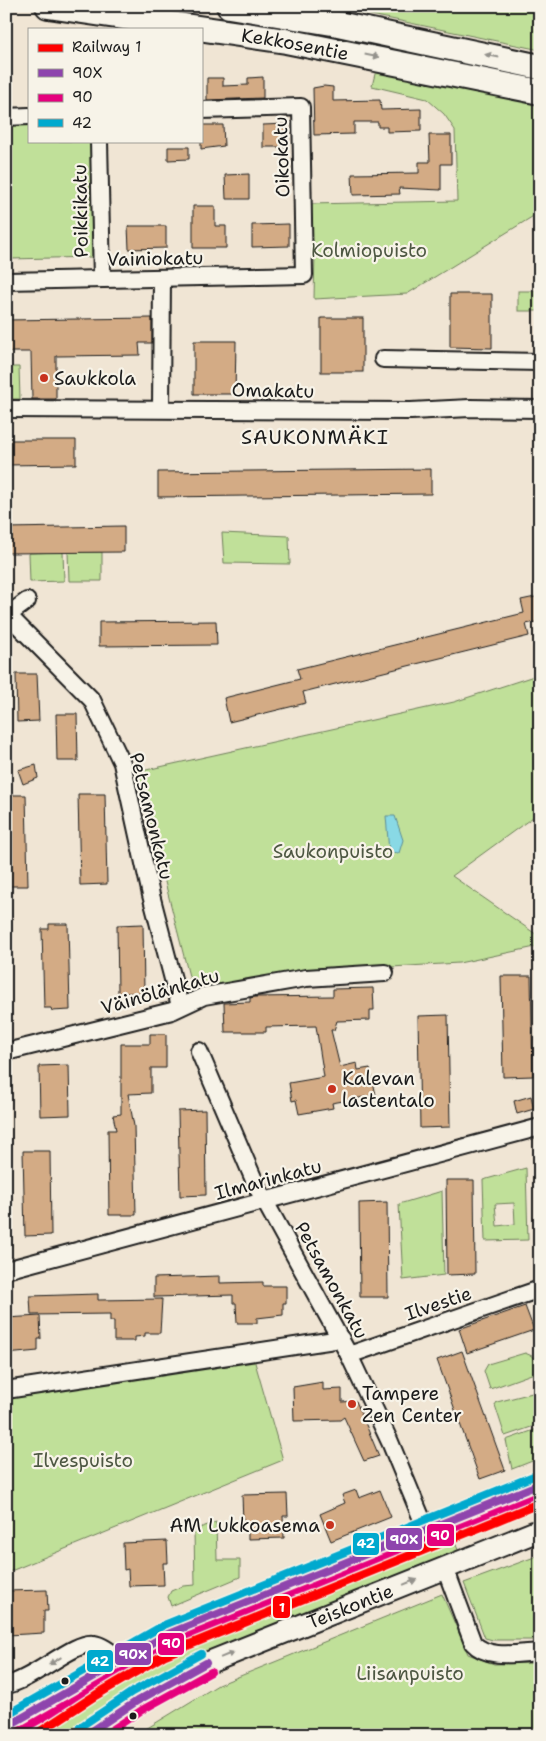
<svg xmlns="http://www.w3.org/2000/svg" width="546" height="1741" font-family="'Shantell Sans',sans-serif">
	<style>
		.green { fill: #c0e099; stroke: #6e7e5a; fill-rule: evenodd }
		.water { fill: #89d9e5; stroke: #5d8d95 }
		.building { fill: #d3ab85; stroke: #1c1c1c }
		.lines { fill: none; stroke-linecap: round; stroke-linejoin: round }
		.minor-casing { stroke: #1c1c1c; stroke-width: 20 }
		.major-casing { stroke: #1c1c1c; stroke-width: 25 }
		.highway-casing { stroke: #1c1c1c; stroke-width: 28 }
		.minor { stroke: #f7f3e8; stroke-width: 16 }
		.major { stroke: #f7f3e8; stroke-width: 21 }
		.highway { stroke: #f7f3e8; stroke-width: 24 }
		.bus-1-casing { stroke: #f7f3e8; stroke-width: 11 }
		.bus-2-casing { stroke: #f7f3e8; stroke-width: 11 }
		.bus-3-casing { stroke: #f7f3e8; stroke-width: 11 }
		.bus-1 { stroke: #8e44ad; stroke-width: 8 }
		.bus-2 { stroke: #e5007d; stroke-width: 8 }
		.bus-3 { stroke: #00a9ce; stroke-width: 8 }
		.rail-1-casing { stroke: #f7f3e8; stroke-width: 12 }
		.rail-1 { stroke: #f00; stroke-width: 9 }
		.oneway { fill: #94928c }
		.poi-dot { fill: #c8321e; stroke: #f7f3e8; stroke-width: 2 }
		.bus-dot { fill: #1c1c1c; stroke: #f7f3e8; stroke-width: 2 }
		.labels { text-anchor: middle; stroke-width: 4.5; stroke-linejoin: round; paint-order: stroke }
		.street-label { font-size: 19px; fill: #1c1c1c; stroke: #f7f3e8 }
		.park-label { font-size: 19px; fill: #4d5742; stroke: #f7f3e8 }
		.poi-label { font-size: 19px; fill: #1c1c1c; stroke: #f7f3e8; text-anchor: start }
		.neighbourhood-label { font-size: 20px; letter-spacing: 1px; fill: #1c1c1c; stroke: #f7f3e8 }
		.line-badge { stroke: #f7f3e8; stroke-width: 2 }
		.badge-label { font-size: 14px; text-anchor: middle; font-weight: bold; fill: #fff }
	</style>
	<rect width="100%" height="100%" fill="#f0e5d4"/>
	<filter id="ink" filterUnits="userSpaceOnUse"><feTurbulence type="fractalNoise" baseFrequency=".02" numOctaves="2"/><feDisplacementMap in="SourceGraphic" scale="10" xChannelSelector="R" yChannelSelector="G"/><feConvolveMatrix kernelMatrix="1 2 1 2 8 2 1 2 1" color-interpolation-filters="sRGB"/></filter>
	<g filter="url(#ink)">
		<g class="green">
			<path d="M 328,6 L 540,6 L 540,50 Z"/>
			<path d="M 376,70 L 540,105 L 540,212 L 407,294 L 314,299 L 315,252 L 310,247 L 309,204 L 457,201 L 455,130 L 444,114 L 427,99 L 372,86 Z"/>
			<path d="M 10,123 L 29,123 L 29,141 L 91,141 L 92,257 L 11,259 Z"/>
			<rect x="518" y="291" width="22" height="20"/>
			<path d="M 6,367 L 19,367 L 20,399 L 6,399 Z"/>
			<path d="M 222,533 L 289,536 L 290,564 L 224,563 Z"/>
			<path d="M 63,552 L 64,581 L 30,582 L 29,553 Z"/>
			<path d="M 68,552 L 102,552 L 102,581 L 69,581 Z"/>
			<path d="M 540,674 L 540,812 L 452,876 L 540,937 L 540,946 L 459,963 L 307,972 L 197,991 L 192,988 L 137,772 L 454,702 Z"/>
			<path d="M 526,1168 L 528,1240 L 485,1241 L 483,1180 ZM 514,1203 L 515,1224 L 497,1226 L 495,1204 Z"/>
			<path d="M 442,1191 L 444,1275 L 403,1280 L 399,1204 Z"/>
			<path d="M 525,1353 L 532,1356 L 539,1368 L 537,1372 L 490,1389 L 484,1371 L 488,1364 Z"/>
			<path d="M 254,1359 L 283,1460 L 6,1573 L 6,1396 Z"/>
			<path d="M 540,1391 L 540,1424 L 505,1436 L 495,1405 L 497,1402 Z"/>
			<path d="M 540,1428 L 540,1458 L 512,1469 L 506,1440 Z"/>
			<path d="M 216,1522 L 217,1560 L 240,1560 L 240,1577 L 171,1606 L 168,1597 L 171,1591 L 183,1586 L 195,1585 L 194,1530 Z"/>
			<path d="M 449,1529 L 459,1552 L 172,1669 L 67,1735 L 51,1735 L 39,1721 L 136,1658 Z"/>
			<path d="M 540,1555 L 540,1640 L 493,1640 L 485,1638 L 464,1583 Z"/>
			<path d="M 442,1594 L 468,1654 L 494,1664 L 540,1663 L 540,1735 L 136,1735 L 218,1685 Z"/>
		</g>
		<path class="water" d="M 386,816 L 395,816 L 403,840 L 399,853 L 389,852 Z"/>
		<g class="building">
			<path d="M 263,77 L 263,98 L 207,100 L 207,78 L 223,78 L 223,86 L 248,85 L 248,78 Z"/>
			<path d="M 324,86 L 333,87 L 333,101 L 380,100 L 381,110 L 421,109 L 421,131 L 387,132 L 387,127 L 378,127 L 378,122 L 354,122 L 354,134 L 314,135 L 313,88 Z"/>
			<path d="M 287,124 L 288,147 L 263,147 L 263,125 Z"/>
			<path d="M 201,125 L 223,125 L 224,146 L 201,149 Z"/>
			<path d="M 429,135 L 451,135 L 451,164 L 441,164 L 441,190 L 399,188 L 400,194 L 353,195 L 352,174 L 419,173 L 419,162 L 430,162 Z"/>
			<path d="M 168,147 L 189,147 L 189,159 L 168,160 Z"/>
			<path d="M 249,174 L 249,199 L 226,199 L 225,175 Z"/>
			<path d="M 193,206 L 215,206 L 215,226 L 226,226 L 226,248 L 193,248 Z"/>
			<path d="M 289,224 L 289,246 L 252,247 L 252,225 Z"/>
			<path d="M 128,226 L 166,226 L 166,248 L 129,249 Z"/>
			<path d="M 450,294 L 492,294 L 492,348 L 450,347 Z"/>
			<path d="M 152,318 L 152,343 L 139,343 L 140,355 L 56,356 L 56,399 L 32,399 L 31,352 L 6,352 L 6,320 Z"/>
			<rect x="321" y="318" width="42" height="54"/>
			<path d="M 194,341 L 236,341 L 235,394 L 194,394 Z"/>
			<path d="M 6,440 L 76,440 L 76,464 L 6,465 Z"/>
			<path d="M 431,469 L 431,494 L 158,497 L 158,472 Z"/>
			<path d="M 124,526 L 124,552 L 7,553 L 7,528 Z"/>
			<path d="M 540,596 L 540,621 L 526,624 L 529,636 L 303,692 L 306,703 L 229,722 L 224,698 L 300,679 L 297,669 L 524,613 L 521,600 Z"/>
			<path d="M 216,621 L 217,645 L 99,646 L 99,622 Z"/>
			<path d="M 16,674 L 37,674 L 39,721 L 17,722 Z"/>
			<path d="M 56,714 L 77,714 L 78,761 L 57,761 Z"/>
			<path d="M 36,765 L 38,778 L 23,784 L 18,770 Z"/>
			<path d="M 78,794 L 105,794 L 107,884 L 80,885 Z"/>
			<path d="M 6,795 L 26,795 L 28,886 L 6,886 Z"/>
			<path d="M 49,924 L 68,924 L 70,1010 L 52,1011 L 51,1008 L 44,1008 L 42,929 L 49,929 Z"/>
			<path d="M 143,924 L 144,993 L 118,993 L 117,925 Z"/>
			<path d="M 501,976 L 531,976 L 533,1076 L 503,1077 Z"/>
			<path d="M 373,988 L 374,1010 L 370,1010 L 370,1020 L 337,1021 L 334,1030 L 331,1030 L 340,1067 L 357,1063 L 358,1070 L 370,1068 L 376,1095 L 332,1103 L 333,1108 L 299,1114 L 296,1100 L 292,1101 L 289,1083 L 324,1077 L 316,1026 L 266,1027 L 266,1032 L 225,1032 L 224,1003 L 250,1002 L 250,998 L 255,997 L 333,996 L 333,989 Z"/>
			<path d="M 448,1015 L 450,1127 L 420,1128 L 418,1016 Z"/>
			<path d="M 150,1034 L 166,1034 L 166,1068 L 151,1068 L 151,1093 L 128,1094 L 134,1126 L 136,1215 L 109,1215 L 108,1130 L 116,1130 L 113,1115 L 121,1114 L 121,1044 L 150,1044 Z"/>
			<path d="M 69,1065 L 70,1115 L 40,1116 L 39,1066 Z"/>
			<path d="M 531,1096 L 534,1109 L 517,1114 L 514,1101 Z"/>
			<path d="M 205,1110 L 206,1195 L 180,1196 L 178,1111 Z"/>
			<path d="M 23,1151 L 50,1151 L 51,1235 L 25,1236 Z"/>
			<path d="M 446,1180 L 474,1180 L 475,1274 L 447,1275 Z"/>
			<path d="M 387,1202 L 388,1297 L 360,1297 L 359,1203 Z"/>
			<path d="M 220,1276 L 220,1283 L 263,1282 L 263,1286 L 286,1286 L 286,1303 L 283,1303 L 283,1315 L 257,1318 L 257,1323 L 237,1323 L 236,1303 L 233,1303 L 233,1295 L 154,1297 L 154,1278 Z"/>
			<path d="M 98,1294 L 98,1300 L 162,1299 L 160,1333 L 145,1333 L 145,1336 L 135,1337 L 135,1341 L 114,1341 L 114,1321 L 110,1321 L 110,1314 L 31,1315 L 30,1296 Z"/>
			<path d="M 525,1306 L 534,1330 L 467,1353 L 459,1329 Z"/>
			<path d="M 40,1316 L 41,1339 L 38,1339 L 38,1351 L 6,1354 L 6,1318 Z"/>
			<path d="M 462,1351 L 505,1470 L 480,1479 L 437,1360 Z"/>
			<path d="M 323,1382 L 323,1390 L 342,1389 L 342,1402 L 356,1401 L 379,1456 L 364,1461 L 344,1417 L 340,1420 L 294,1421 L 293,1387 Z"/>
			<path d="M 356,1490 L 359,1498 L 380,1490 L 391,1517 L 331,1541 L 320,1514 L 345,1503 L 342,1495 Z"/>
			<path d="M 287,1494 L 288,1516 L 283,1516 L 284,1538 L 248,1539 L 248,1522 L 243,1522 L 242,1495 Z"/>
			<path d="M 167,1541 L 168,1563 L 163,1563 L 164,1585 L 129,1586 L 128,1569 L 124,1570 L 123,1543 Z"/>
			<path d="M 47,1590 L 48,1611 L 44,1611 L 44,1633 L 8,1635 L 6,1591 Z"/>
		</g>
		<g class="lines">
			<defs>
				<g id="minor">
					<path d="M 6,117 L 29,116"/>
					<path d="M 99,141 L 102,279"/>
					<path d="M 6,281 L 304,275 L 301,107 L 201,110"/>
					<path d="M 383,359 L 540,362"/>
					<path d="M 161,408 L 162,278"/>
					<path d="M 6,409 L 411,411 L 470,408 L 540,409"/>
					<path d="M 6,613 L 92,700 L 122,763 L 151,895 L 180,1006"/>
					<path d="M 8,615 L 27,601"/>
					<path d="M 199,1051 L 257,1187 L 349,1355 L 390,1442 L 426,1529"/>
					<path d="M 6,1052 L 172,1011 L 204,996 L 306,978 L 385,973"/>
					<path d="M 6,1270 L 540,1127"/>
					<path d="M 349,1355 L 540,1289"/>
					<path d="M 6,1390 L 341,1339"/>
					<path d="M 445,1568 L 473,1643 C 488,1660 519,1653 540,1652"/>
					<path d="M 6,1685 C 32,1681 75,1640 94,1644 C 103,1645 114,1655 121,1660"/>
				</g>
				<g id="major">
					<path d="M 6,1727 L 168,1634 L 540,1484"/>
					<path id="s1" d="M 86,1735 L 137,1701 L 195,1668 L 540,1530"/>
				</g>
				<g id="highway">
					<path id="s2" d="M 48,6 L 286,41 L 540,92"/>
					<path d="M 229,6 L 338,24 L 540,67"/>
				</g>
			</defs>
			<use href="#minor" class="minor-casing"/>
			<use href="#major" class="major-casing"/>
			<use href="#highway" class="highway-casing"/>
			<use href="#minor" class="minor"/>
			<use href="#major" class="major"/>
			<use href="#highway" class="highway"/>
			<defs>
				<g id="bus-1">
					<path d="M 6,1727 L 168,1634 L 540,1484"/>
					<path d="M 86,1735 L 137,1701 L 206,1663"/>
				</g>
				<g id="bus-2">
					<path d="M 13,1735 L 172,1643 L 540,1495"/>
					<path d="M 104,1735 L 142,1710 L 211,1672"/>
				</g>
				<g id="bus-3">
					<path d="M 6,1715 L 164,1625 L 536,1475"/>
					<path d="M 80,1727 L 132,1692 L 201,1654"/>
				</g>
			</defs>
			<use href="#bus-1" class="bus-1-casing"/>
			<use href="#bus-2" class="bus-2-casing"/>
			<use href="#bus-3" class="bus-3-casing"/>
			<use href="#bus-1" class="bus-1"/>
			<use href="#bus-2" class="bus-2"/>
			<use href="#bus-3" class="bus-3"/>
			<defs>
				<path id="rail-1" d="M 35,1735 L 96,1695 L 164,1655 L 540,1503"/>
			</defs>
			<use href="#rail-1" class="rail-1-casing"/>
			<use href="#rail-1" class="rail-1"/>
		</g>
		<defs><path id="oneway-solid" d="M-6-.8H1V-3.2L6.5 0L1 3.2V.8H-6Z" transform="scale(1.25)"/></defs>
		<g class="oneway">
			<use href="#oneway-solid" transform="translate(372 56) rotate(11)"/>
			<use href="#oneway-solid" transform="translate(492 56) rotate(-168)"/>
			<use href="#oneway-solid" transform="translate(410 1582) rotate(-22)"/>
			<use href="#oneway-solid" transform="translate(227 1655) rotate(-22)"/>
			<use href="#oneway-solid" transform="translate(55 1661) rotate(149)"/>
		</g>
	</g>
	<g class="poi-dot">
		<circle cx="44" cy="378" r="5"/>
		<circle cx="332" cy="1089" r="5"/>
		<circle cx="352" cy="1404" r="5"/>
		<circle cx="330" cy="1525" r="5"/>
	</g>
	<g class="bus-dot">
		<circle cx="65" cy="1681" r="4.5"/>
		<circle cx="133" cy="1716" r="4.5"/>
	</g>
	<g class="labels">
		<g class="street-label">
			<text dy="7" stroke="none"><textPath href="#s2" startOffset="250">Kekkosentie</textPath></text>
			<text transform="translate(281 157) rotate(-92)" y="7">Oikokatu</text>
			<text transform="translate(80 211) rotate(-91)" y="7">Poikkikatu</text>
			<text transform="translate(155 258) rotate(-1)" y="7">Vainiokatu</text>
			<text transform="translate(273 390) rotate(1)" y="7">Omakatu</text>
			<text transform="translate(152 816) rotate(76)" y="7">Petsamonkatu</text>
			<text transform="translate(160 991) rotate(-16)" y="7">Väinölänkatu</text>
			<text transform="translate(268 1179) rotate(-15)" y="7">Ilmarinkatu</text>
			<text transform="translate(332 1280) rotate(61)" y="7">Petsamonkatu</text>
			<text transform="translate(438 1303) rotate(-19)" y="7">Ilvestie</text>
			<text dy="7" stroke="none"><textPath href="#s1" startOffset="295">Teiskontie</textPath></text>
		</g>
		<g class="park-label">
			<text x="369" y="257">Kolmiopuisto</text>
			<text x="333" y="858">Saukonpuisto</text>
			<text x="83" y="1467">Ilvespuisto</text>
			<text x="410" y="1680">Liisanpuisto</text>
		</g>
		<g class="poi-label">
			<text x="54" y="385">Saukkola</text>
			<text x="342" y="1085">Kalevan<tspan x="342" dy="22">lastentalo</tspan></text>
			<text x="362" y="1400">Tampere<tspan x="362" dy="22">Zen Center</tspan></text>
			<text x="320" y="1532" text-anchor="end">AM Lukkoasema</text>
		</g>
		<g class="neighbourhood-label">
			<text x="315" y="444">SAUKONMÄKI</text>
		</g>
	</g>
	<g class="line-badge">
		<rect x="426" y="1523" width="29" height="24" rx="5" fill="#e5007d"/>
		<rect x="385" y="1527" width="38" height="24" rx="5" fill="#8e44ad"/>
		<rect x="352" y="1532" width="28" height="24" rx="5" fill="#00a9ce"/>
		<rect x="272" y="1595" width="19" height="24" rx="5" fill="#f00"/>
		<rect x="157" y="1632" width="28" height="24" rx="5" fill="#e5007d"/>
		<rect x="114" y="1642" width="38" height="24" rx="5" fill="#8e44ad"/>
		<rect x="86" y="1649" width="28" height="24" rx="5" fill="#00a9ce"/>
	</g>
	<g class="badge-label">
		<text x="440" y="1540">90</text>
		<text x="404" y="1544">90X</text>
		<text x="366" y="1548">42</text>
		<text x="282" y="1612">1</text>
		<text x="171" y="1648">90</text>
		<text x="133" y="1659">90X</text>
		<text x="100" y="1666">42</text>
	</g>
	<rect width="546" height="1741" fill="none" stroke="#f7f3e8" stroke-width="25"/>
	<rect x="12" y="12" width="521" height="1716" fill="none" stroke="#1c1c1c" stroke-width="2" filter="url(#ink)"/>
	<rect x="28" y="28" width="175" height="115" fill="#f7f3e8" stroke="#9f9d96"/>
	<rect x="38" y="44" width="25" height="8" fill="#ff0000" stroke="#9f9d96"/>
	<text x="72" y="52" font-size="15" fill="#1c1c1c">Railway 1</text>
	<rect x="38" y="69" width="25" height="8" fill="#8e44ad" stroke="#9f9d96"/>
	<text x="72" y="78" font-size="15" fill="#1c1c1c">90X</text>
	<rect x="38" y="94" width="25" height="8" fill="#e5007d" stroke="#9f9d96"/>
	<text x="72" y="102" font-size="15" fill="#1c1c1c">90</text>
	<rect x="38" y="119" width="25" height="8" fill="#00a9ce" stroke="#9f9d96"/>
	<text x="72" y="128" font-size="15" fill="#1c1c1c">42</text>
</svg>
